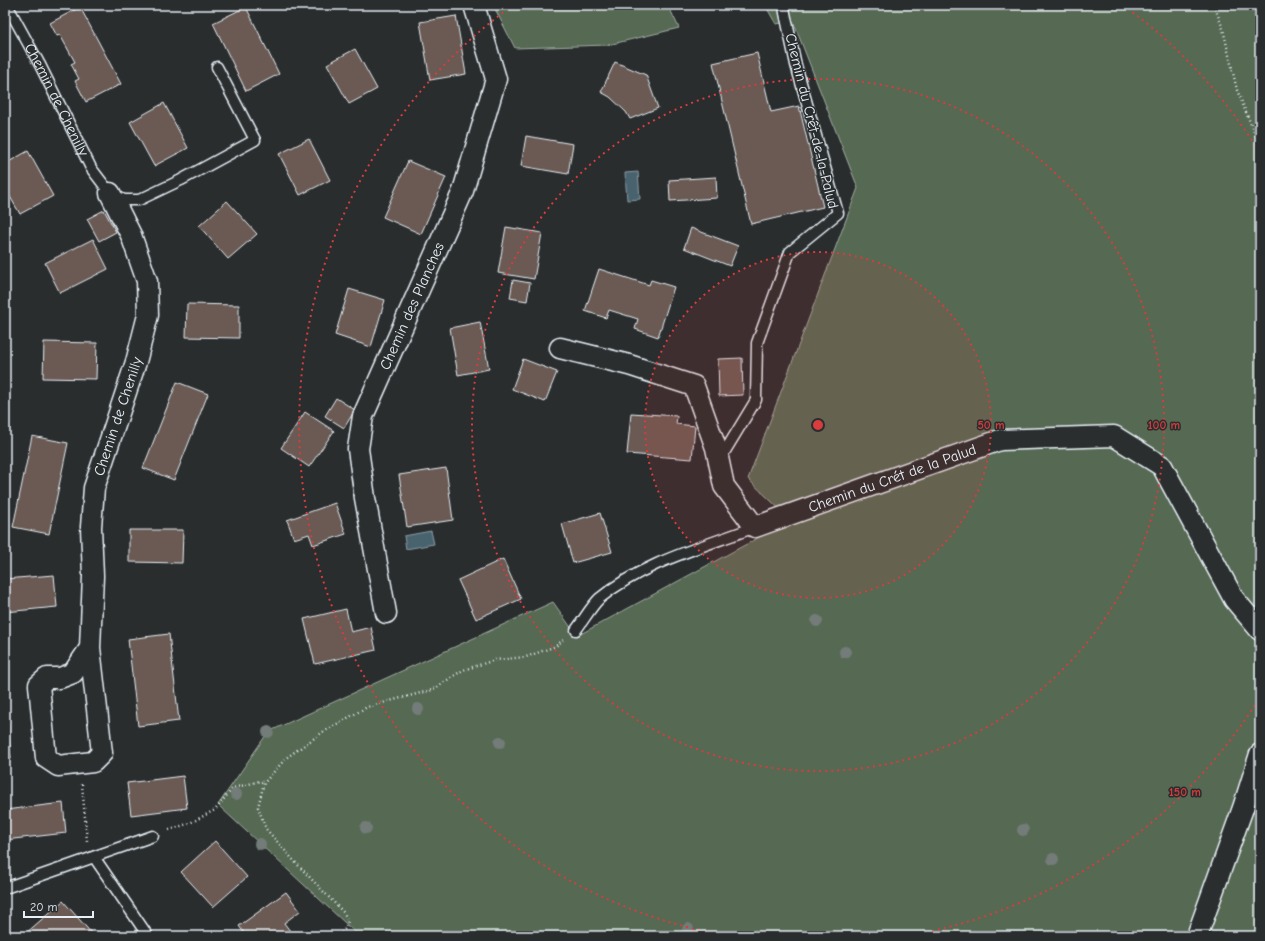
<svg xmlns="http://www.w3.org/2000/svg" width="1265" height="941" font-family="'Comic Neue',sans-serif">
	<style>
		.green { fill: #576952; stroke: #a0ada5 }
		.water { fill: #4a646e; stroke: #899ca5 }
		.building { fill: #6b5a53; stroke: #e8f1f8 }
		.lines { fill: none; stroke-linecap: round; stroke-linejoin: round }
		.service-casing { stroke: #e8f1f8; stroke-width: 13 }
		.minor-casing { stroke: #e8f1f8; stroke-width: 23 }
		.path { stroke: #e8f1f8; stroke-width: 2.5; stroke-dasharray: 1 3; stroke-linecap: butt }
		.service { stroke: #2a2d2e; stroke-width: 10 }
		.minor { stroke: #2a2d2e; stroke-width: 20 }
		.tree { fill: #737b79 }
		.ring { fill: none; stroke: #d83c3d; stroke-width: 2; stroke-dasharray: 2 4 }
		.labels { text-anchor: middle; stroke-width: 3; stroke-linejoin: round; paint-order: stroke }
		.street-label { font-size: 15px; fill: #e8f1f8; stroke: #2a2d2e }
		.centre { fill: #d83c3d; stroke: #2a2d2e; stroke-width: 2 }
		.ring-label { font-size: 12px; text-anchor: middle; font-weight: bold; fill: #d83c3d; stroke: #2a2d2e; stroke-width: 3; stroke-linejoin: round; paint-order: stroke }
	</style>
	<rect width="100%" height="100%" fill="#2a2d2e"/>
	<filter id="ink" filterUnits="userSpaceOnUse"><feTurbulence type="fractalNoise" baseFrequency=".025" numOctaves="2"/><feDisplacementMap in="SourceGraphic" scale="8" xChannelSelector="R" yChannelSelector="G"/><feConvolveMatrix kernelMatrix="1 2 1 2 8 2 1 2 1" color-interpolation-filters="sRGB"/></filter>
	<g filter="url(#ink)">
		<g class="green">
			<path d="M 493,5 L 668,5 L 679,28 L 608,45 L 515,48 Z"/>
			<path d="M 765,5 L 1260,5 L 1260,936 L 359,936 L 218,805 L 268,732 L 553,602 L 577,636 L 791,520 L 748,479 L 858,188 L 793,21 L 776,24 Z"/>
		</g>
		<g class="water">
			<path d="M 638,172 L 640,199 L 627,200 L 625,173 Z"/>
			<path d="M 431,531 L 434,544 L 406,549 L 404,536 Z"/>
		</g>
		<g class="building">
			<path d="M 80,7 L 121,84 L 86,102 L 75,81 L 79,79 L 71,64 L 75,62 L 60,35 L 57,36 L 50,23 Z"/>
			<path d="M 246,7 L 279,74 L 246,91 L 213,23 Z"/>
			<path d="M 456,16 L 466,74 L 430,80 L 420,22 Z"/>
			<path d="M 355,49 L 377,89 L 349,104 L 327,64 Z"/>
			<path d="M 757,53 L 771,112 L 799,106 L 823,207 L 751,224 L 713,63 Z"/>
			<path d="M 615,62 L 646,75 L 658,108 L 630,119 L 626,112 L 610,97 L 601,92 Z"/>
			<path d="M 164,103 L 188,148 L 154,166 L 130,122 Z"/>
			<path d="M 526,136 L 573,144 L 568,174 L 521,166 Z"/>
			<path d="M 309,139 L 330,180 L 300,195 L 279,154 Z"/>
			<path d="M 28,151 L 53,196 L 20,214 L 5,188 L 5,164 Z"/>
			<path d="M 408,161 L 446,177 L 421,234 L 383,217 Z"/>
			<path d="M 716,177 L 717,198 L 670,201 L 669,180 Z"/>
			<path d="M 227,201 L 257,234 L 228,259 L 199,226 Z"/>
			<path d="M 104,210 L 116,232 L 99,241 L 87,219 Z"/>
			<path d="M 506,227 L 542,233 L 534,279 L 498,273 Z"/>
			<path d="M 691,228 L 738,246 L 730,266 L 684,248 Z"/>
			<path d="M 93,239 L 108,269 L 60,293 L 45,263 Z"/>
			<path d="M 599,269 L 649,285 L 651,280 L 674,287 L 658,337 L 635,329 L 638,319 L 609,310 L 606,318 L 585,311 Z"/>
			<path d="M 513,280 L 530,283 L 527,301 L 510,298 Z"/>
			<path d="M 349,289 L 385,300 L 371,347 L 335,335 Z"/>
			<path d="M 187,304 L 239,305 L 239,338 L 186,337 Z"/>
			<path d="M 480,322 L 489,369 L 458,375 L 450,328 Z"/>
			<path d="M 44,342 L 97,343 L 96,379 L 43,378 Z"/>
			<path d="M 742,358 L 743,395 L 719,396 L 718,359 Z"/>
			<path d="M 523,359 L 557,372 L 545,402 L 512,389 Z"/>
			<path d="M 177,382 L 208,394 L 174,480 L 143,468 Z"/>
			<path d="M 336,398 L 355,410 L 344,428 L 325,416 Z"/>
			<path d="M 305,412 L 334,431 L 309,467 L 281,448 Z"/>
			<path d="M 631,413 L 677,416 L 676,424 L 695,426 L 692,459 L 627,454 Z"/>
			<path d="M 32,436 L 68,443 L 49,534 L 13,527 Z"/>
			<path d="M 446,468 L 453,520 L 407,527 L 399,475 Z"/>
			<path d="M 335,503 L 346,534 L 313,545 L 309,534 L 294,539 L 287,520 Z"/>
			<path d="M 600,513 L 612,552 L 573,563 L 562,524 Z"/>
			<path d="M 129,530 L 183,530 L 182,563 L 129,562 Z"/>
			<path d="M 503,559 L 521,599 L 476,619 L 458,580 Z"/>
			<path d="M 54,575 L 57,607 L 5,612 L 5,579 Z"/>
			<path d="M 346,609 L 351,632 L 371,627 L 376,650 L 315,664 L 304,619 Z"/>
			<path d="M 169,634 L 179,721 L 138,726 L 128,639 Z"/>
			<path d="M 5,693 L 11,758 L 5,759 Z"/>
			<path d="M 183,776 L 187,808 L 131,815 L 127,783 Z"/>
			<path d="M 63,803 L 66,833 L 5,840 L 5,810 Z"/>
			<path d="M 215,841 L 247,877 L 213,907 L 181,872 Z"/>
			<path d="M 286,892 L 300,911 L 284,923 L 293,935 L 291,936 L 246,936 L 239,926 Z"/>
			<path d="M 63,901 L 94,936 L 27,936 L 25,934 Z"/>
		</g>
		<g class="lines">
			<defs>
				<g id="service">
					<path id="s1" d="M 7,5 L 40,65 L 91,168 L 110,193 L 124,200 L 139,200 L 181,180 L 255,140 L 217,67"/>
					<path d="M 719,461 L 756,400 L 757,343 L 790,252 L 838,213 L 796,65 L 785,13 L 784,5"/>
					<path d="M 576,630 C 583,621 592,605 600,598 C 644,562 703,547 755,527"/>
					<path d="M 93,857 L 153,836"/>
					<path d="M 5,888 L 94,857 L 148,936"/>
				</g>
				<g id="minor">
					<path id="s2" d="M 560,348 L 629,365 L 694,386 L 716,448 L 724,486 L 755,527 L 1000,440 L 1114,436 L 1162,466 L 1234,599 L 1260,630"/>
					<path id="s3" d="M 386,613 L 365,498 L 358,449 L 363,416 L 463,191 L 496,79 L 474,5"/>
					<path id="s4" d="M 90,648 L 73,673 L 60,678 L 47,678 L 39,685 L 46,758 L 58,766 L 93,762 L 102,753 L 90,648 L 93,576 L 91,527 L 94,488 L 136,362 L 148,315 L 147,281 L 131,235 L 110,193"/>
					<path d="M 1197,936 L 1243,808 L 1260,754"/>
				</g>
			</defs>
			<use href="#service" class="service-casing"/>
			<use href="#minor" class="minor-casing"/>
			<g class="path">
				<path d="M 1214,5 L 1223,29 L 1237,90 L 1260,147"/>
				<path d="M 82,784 L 87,841"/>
				<path d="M 169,830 L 190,823 L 215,810 L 233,788 L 260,781 L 264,783"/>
				<path d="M 339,936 L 345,929 L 348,921 L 344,913 L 296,863 L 266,829 L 258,807 L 264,783 L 286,758 L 323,732 L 367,707 L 432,690 L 463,670 L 495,660 L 526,657 L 556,646 L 563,640"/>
			</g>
			<use href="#service" class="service"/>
			<use href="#minor" class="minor"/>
		</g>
		<g class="tree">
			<circle cx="817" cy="621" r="6"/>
			<circle cx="845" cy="652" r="6"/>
			<circle cx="418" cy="709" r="6"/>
			<circle cx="268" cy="732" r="6"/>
			<circle cx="500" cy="742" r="6"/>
			<circle cx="236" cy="794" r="6"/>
			<circle cx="366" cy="828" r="6"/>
			<circle cx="1023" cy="830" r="6"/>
			<circle cx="260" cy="844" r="6"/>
			<circle cx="1053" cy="859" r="6"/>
			<circle cx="688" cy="929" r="6"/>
		</g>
	</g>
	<circle cx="818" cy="425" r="173" fill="#d83c3d" fill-opacity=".12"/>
	<g class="ring">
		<circle cx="818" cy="425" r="173"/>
		<circle cx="818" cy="425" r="346"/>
		<path d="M1258 700A519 519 0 0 1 913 935M723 935A519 519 0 0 1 513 5M1123 5A519 519 0 0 1 1258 150"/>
	</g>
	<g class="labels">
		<g class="street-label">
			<text dy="5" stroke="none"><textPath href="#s1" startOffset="107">Chemin de Chenilly</textPath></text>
			<text transform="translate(812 121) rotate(76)" y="5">Chemin du Crêt-de-la-Palud</text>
			<text dy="5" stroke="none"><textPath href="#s3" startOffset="320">Chemin des Planches</textPath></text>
			<text dy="5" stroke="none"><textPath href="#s4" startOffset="545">Chemin de Chenilly</textPath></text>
			<text dy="5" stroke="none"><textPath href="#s2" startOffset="441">Chemin du Crét de la Palud</textPath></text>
		</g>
	</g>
	<circle cx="818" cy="425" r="6" class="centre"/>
	<g class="ring-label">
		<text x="991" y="429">50 m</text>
		<text x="1164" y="429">100 m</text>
		<text x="1185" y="796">150 m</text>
	</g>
	<rect width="1265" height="941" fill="none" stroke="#2a2d2e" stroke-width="20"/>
	<rect x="10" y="10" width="1245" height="921" fill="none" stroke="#e8f1f8" stroke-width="1.5" filter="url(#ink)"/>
	<path d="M24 911v6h69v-6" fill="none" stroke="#e8f1f8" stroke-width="2"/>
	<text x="30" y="911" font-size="12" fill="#e8f1f8" stroke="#2a2d2e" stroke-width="3" paint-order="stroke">20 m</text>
</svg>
